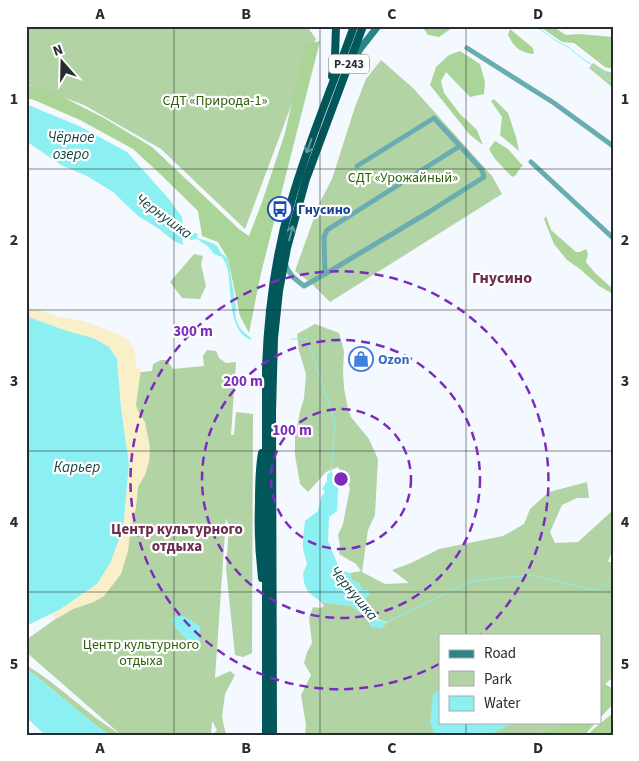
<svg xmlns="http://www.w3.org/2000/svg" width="639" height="761" font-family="'Source Sans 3',sans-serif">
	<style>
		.green { fill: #b2d3a3 }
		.forest { fill: #abd498 }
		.sand { fill: #f9efc9 }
		.water { fill: #8ceff1 }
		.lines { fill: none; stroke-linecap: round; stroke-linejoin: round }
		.stream { stroke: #8ceff1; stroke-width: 1 }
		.minor { stroke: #6aadb0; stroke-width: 5 }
		.secondary { stroke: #298588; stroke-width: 7 }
		.trunk { stroke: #02575a; stroke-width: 8 }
		.oneway { stroke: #679a9c }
		.grid { fill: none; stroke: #282b2f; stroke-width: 1; stroke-opacity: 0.55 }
		.ring { fill: none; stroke: #7b2cbf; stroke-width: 2.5; stroke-dasharray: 9 6 }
		.labels { text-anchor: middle; stroke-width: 4.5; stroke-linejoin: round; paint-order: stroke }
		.shield { fill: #fff; stroke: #686b6d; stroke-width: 1 }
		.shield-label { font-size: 12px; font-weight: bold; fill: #282b2f }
		.park-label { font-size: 14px; fill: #2d5e08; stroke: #fff }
		.transit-label { font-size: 14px; font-weight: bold; fill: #164399; stroke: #fff; text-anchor: start }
		.shop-label { font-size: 14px; font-weight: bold; fill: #366cbe; stroke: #fff; text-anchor: start }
		.water-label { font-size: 15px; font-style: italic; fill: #184647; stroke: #fff }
		.neighbourhood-label { font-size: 15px; font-weight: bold; fill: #6a2b4e; stroke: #fff }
		.quarter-label { font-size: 16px; font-weight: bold; fill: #6a2b4e; stroke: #fff }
		.centre { fill: #7b2cbf; stroke: #fff; stroke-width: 2.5 }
		.ring-label { font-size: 15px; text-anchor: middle; font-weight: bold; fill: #7b2cbf; stroke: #fff; stroke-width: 4.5; stroke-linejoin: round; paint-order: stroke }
		.neatline { fill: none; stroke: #282b2f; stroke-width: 2 }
		.grid-label { font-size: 16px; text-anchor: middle; font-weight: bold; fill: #282b2f }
	</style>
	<rect width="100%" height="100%" fill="#f4f9ff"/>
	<g class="green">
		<path d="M 26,26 L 307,26 L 316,39 L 245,229 L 161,149 L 84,105 L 26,84 Z"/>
		<path d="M 381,60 L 413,88 L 492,176 L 502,194 L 330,302 L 312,284 L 295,271 L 319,204 L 332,179 L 355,107 L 366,79 Z"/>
		<path d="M 593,63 L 605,71 L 613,73 L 613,88 L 589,68 Z"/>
		<path d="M 194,254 L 203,256 L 201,264 L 206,286 L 200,299 L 182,298 L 170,282 Z"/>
		<path d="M 315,324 L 339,333 L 344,351 L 343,371 L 344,388 L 348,409 L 351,417 L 369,439 L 378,459 L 375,515 L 368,530 L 362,572 L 385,584 L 409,583 L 392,570 L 411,563 L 439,549 L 503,536 L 524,524 L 530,509 L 549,492 L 587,482 L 589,498 L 577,498 L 562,505 L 550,532 L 555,543 L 578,542 L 612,511 L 613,548 L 608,562 L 613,562 L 613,677 L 600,689 L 600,635 L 440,635 L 440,722 L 562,722 L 554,728 L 534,735 L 305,735 L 306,725 L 301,695 L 311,675 L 304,663 L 307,652 L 312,643 L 309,618 L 313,607 L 320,608 L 324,606 L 321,602 L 351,606 L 365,616 L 372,627 L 388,622 C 375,619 367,615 361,601 L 370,595 L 361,589 L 359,583 L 352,580 L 350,573 L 361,571 L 356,564 L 339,554 L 340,546 L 338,535 L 343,524 L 350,488 L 338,467 L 326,472 L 308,492 L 300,484 L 295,455 L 295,436 L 300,412 L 304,398 L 306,374 L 299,351 L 297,334 Z"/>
		<path d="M 207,350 L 216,351 L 219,358 L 226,363 L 236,362 L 231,435 L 234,435 L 236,412 L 253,414 L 252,653 L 243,657 L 235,655 L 226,569 L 229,527 L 226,518 L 215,678 L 230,671 L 235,675 L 225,694 L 222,717 L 226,735 L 213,735 L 217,730 L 212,721 L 211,735 L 110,735 L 98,727 L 26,668 L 26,665 C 59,684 87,715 120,734 L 26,652 L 26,640 L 113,578 L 125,528 L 131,463 L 133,373 L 152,371 L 153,364 L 161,360 L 167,360 L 173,369 L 204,366 L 203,356 Z"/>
	</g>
	<g class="forest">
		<path d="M 421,26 L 466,26 L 463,28 L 452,28 L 439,37 L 428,35 L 423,28 Z"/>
		<path d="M 543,26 L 552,26 L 566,35 L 579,34 L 602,36 L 613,37 L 613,69 L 605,67 L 574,43 L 562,42 L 542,28 Z"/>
		<path d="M 510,29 L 533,48 L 534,54 C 520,53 514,47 508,35 Z"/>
		<path d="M 320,41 L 261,273 L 249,333 L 240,316 L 228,259 L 218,242 L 202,236 L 198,211 L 157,171 L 133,149 L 80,120 L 34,100 L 26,98 L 26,85 L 51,91 L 104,118 L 152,147 L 240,230 L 249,236 L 262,202 L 285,133 L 305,45 Z"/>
		<path d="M 460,51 L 480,64 L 485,82 L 484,94 L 470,97 L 446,72 L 441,81 L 444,93 L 460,114 L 477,130 L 483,145 L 470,135 L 430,85 L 436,67 L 449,55 Z"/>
		<path d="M 494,99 L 508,113 L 516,137 L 519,151 L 500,135 L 502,117 L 491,101 Z"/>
		<path d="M 495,141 L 508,149 L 523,166 L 520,168 L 516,175 L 512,177 L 495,159 L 489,149 Z"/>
		<path d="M 546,216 L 551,230 L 576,252 L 580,252 L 586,249 L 588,254 L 586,262 L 595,273 L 613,289 L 613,294 L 599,286 L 580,269 L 567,260 L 554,244 L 544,219 Z"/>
		<path d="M 605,684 L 613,689 L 613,704 L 600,718 L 600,689 Z"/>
		<path d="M 613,713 L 613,733 L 608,735 L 591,735 L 590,732 Z"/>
		<path d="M 562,722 L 596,722 L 585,735 L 534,735 L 554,728 Z"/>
	</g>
	<path class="sand" d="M 26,307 L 43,311 L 55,316 L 83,321 L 121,335 L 128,340 L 134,349 L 136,358 L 136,367 L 141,369 L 136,405 L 138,411 L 145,422 L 150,447 L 149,462 L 145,475 L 138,487 L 136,508 L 131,527 L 128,551 L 121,574 L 104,596 L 94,602 L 73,609 L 58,618 L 55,618 L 51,614 L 59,610 L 118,541 L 123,528 L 129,464 L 121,408 L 117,359 L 93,338 L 67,331 L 26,316 Z"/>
	<g class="water">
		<path d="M 26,104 L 79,126 L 127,152 L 168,198 L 182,217 L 183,230 L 198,234 L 197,238 C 201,239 214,243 217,246 C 219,248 219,251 221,253 C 223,255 226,257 228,259 L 236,307 C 234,315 237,327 245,333 C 247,335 249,336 251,338 L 251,340 C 226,330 233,289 227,267 C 226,264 224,260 222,257 L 214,254 L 209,247 L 197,239 L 191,240 L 186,237 L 182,239 L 183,245 L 174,241 L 159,229 L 138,216 L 113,192 L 87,176 L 61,165 L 26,141 Z"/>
		<path d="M 26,316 L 67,331 L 93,338 L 109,347 L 117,359 L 121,408 L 129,464 L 123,529 L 110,563 L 97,584 L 59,610 L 26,626 Z"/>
		<path d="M 331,471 L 339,485 L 338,491 L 337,511 L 329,517 L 328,541 L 340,570 L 350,573 L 352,580 L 359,583 L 361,589 L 370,591 L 370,595 L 361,602 L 364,607 L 373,610 L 376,620 L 388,622 L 382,629 L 372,627 L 365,616 L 351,606 L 321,602 L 308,592 L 304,583 L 303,573 L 307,564 L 303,549 L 303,538 L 305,521 L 318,511 L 321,498 L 325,491 L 322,489 L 327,481 L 327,475 Z"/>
		<path d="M 184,616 L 200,626 L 200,644 L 192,649 L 184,646 L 187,641 C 182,632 171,628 172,617 Z"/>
		<path d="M 26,668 L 98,727 L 110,735 L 45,735 L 26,717 Z"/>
		<path d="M 440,690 L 440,722 L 518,722 L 501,729 L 489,735 L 435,735 L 430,722 L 433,694 Z"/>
	</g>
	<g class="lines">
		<g class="stream">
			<path d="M 536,26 L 555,40 L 568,47 L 587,62 L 591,64 L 597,70 L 603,72 L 607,79 L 613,82"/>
			<path d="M 291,339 L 307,339 L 335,422 L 331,471"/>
			<path d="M 387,622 L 472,581 L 531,575 L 594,590 L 613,581"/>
		</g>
		<g class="minor">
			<path d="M 467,48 L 554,103 L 613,146"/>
			<path d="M 531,162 L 613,238"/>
			<path d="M 285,263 C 288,274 295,279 304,286 L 325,274 L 324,237 L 327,230 L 460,146 L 434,118 L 357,166"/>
			<path d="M 325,274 L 429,212 L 484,177 L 482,170 L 460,146"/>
		</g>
		<path class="secondary" d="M 352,65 L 360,49 L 378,26"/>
		<g class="trunk">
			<path d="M 332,76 L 335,56 L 336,26"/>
			<path d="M 262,578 C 259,553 258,529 259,504 C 259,486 259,470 262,453"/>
			<path d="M 266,735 L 266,368 C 268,312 275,256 291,202 C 308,142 333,85 354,26"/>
			<path d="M 273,735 L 272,412 L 274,338 L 279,291 L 287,248 L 306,179 L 363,26"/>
		</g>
	</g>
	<defs><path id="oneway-shaft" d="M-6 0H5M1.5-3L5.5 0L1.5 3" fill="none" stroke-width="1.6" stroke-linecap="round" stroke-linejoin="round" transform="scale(1.25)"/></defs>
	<g class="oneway">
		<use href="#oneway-shaft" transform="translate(309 146) rotate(109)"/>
		<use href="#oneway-shaft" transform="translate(291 233) rotate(-75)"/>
	</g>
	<path class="grid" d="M 174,26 L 174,735M 320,26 L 320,735M 466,26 L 466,635M 26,169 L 613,169M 26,310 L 613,310M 26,451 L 613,451M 26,592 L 613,592M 466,722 L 466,735"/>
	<g class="ring">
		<circle cx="341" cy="479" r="70"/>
		<circle cx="341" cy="479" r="139"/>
		<path d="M439 664A209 209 0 1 1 481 634"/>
	</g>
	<defs>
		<symbol id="bus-ring" viewBox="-11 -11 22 22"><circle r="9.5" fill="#fff" stroke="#1a4fb4" stroke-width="1.5"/><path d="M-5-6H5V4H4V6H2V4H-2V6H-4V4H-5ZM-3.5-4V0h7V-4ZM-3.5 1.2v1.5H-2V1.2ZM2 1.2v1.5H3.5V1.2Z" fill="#1a4fb4"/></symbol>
		<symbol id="shop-ring" viewBox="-11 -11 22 22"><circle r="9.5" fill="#fff" stroke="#3f7fe0" stroke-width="1.5"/><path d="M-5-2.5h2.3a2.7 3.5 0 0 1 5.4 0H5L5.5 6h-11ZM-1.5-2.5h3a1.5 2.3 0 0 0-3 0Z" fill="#3f7fe0"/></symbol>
	</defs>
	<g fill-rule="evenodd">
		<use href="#bus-ring" x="266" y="195" width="28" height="28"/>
		<use href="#shop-ring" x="347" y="345" width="28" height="28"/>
	</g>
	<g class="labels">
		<rect class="shield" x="329" y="54.5" width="40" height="19" rx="4"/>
		<g class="shield-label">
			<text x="349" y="68">Р-243</text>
		</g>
		<g class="park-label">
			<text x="215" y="105">СДТ «Природа-1»</text>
			<text x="403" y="182">СДТ «Урожайный»</text>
			<text x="141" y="649">Центр культурного<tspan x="141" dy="16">отдыха</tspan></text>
		</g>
		<g class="transit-label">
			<text x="298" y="214">Гнусино</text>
		</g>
		<g class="shop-label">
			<text x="378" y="364">Ozon</text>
		</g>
		<g class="water-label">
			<text x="71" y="142">Чёрное<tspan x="71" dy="17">озеро</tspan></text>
			<text transform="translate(164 216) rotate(36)" y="5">Чернушка</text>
			<text x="77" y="472">Карьер</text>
			<text transform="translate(354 593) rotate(50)" y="5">Чернушка</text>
		</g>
		<g class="neighbourhood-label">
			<text x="177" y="534">Центр культурного<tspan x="177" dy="17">отдыха</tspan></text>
		</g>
		<g class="quarter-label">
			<text x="502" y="283">Гнусино</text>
		</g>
	</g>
	<circle cx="341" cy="479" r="8" class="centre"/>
	<g class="ring-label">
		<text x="193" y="336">300 m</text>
		<text x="243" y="386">200 m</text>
		<text x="292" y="435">100 m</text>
	</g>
	<rect width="639" height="761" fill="none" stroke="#ffffff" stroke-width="55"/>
	<rect x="439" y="634" width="162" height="90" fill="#ffffff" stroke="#a9aaac"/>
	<rect x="449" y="650" width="25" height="8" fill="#298588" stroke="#a9aaac"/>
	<text x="484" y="658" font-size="15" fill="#282b2f">Road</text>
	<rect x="449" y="671" width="25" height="15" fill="#b2d3a3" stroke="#a9aaac"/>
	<text x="484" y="684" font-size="15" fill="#282b2f">Park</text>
	<rect x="449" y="696" width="25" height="15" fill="#8ceff1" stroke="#a9aaac"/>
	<text x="484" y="708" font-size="15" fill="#282b2f">Water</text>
	<g transform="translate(62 62) rotate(340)" stroke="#ffffff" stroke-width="4" paint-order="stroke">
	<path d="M0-4L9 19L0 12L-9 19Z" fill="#282b2f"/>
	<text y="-8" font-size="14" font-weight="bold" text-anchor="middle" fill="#282b2f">N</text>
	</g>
	<rect x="28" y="28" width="584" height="706" class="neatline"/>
	<g class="grid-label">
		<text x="100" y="19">A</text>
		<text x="246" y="19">B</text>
		<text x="392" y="19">C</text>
		<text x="538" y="19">D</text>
		<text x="14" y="104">1</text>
		<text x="625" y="104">1</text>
		<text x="14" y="245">2</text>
		<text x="625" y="245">2</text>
		<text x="14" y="386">3</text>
		<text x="625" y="386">3</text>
		<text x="14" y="527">4</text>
		<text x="625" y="527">4</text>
		<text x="14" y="669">5</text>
		<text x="625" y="669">5</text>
		<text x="100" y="753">A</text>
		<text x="246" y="753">B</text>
		<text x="392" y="753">C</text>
		<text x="538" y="753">D</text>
	</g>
</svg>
